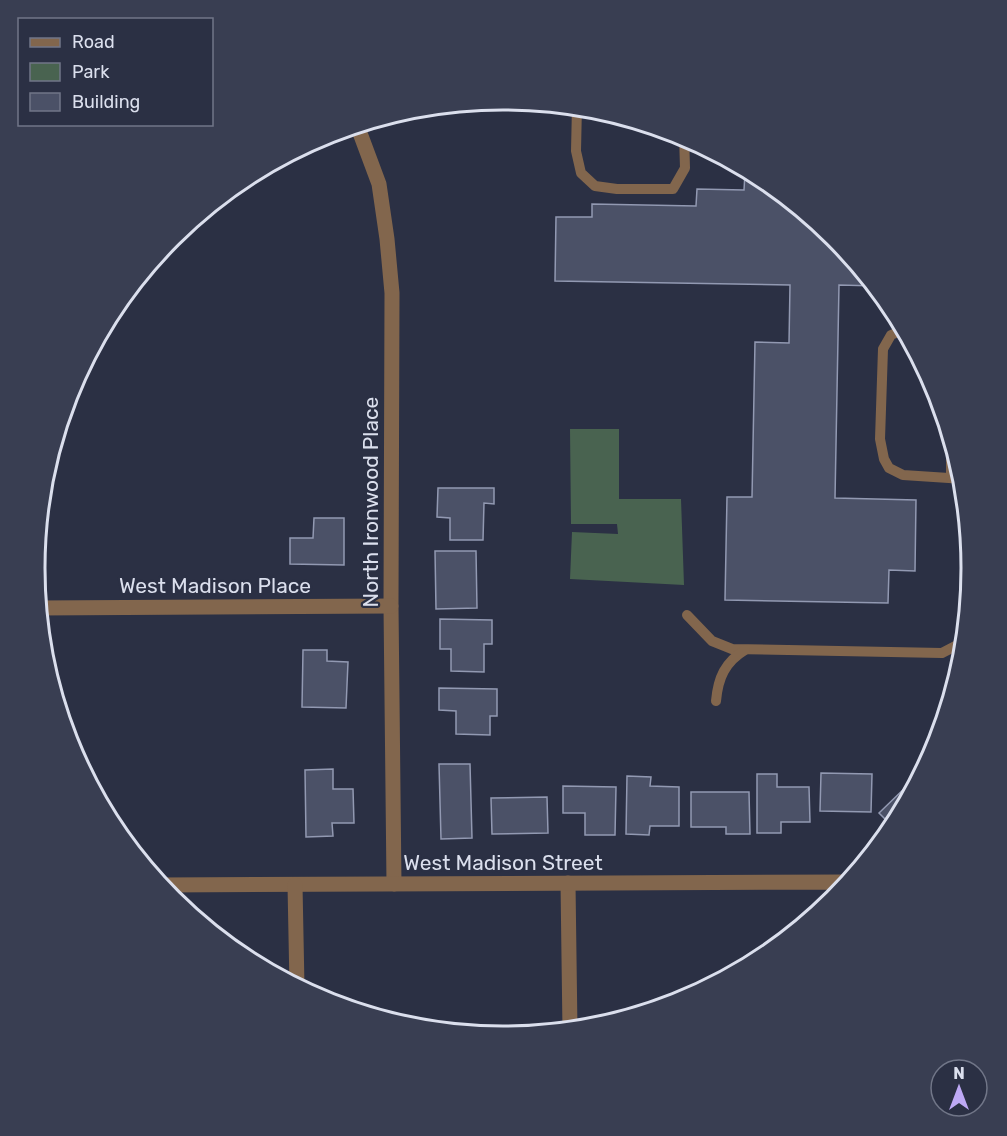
<svg xmlns="http://www.w3.org/2000/svg" width="1007" height="1136" font-family="Rubik,sans-serif">
	<style>
		.green { fill: #496350 }
		.building { fill: #4b5167; stroke: #9299b2; stroke-width: 1.5 }
		.lines { fill: none; stroke-linecap: round; stroke-linejoin: round }
		.service { stroke: #82664d; stroke-width: 10 }
		.minor { stroke: #82664d; stroke-width: 15 }
		.labels { text-anchor: middle; stroke-width: 4.5; stroke-linejoin: round; paint-order: stroke }
		.street-label { font-size: 21px; fill: #dbdfed; stroke: #2b3044 }
		.rim { fill: none; stroke: #dbdfed; stroke-width: 3 }
	</style>
	<rect width="100%" height="100%" fill="#2b3044"/>
	<path class="green" d="M 570,429 L 619,429 L 619,499 L 681,499 L 684,585 L 570,579 L 572,532 L 618,534 L 617,524 L 571,524 Z"/>
	<g class="building">
		<path d="M 745,173 L 755,173 L 764,178 L 835,237 L 876,286 L 839,285 L 835,498 L 916,500 L 915,571 L 889,570 L 888,603 L 725,600 L 727,497 L 752,497 L 755,342 L 789,343 L 790,285 L 555,281 L 556,217 L 592,217 L 592,204 L 696,206 L 697,189 L 744,190 Z"/>
		<path d="M 438,488 L 494,488 L 494,504 L 484,503 L 483,540 L 450,540 L 450,518 L 437,517 Z"/>
		<path d="M 314,518 L 344,518 L 344,565 L 290,564 L 290,538 L 313,538 Z"/>
		<path d="M 435,551 L 476,551 L 477,608 L 436,609 Z"/>
		<path d="M 440,619 L 492,620 L 492,644 L 484,644 L 484,672 L 451,671 L 451,649 L 440,649 Z"/>
		<path d="M 303,650 L 327,650 L 327,661 L 348,662 L 346,708 L 302,707 Z"/>
		<path d="M 439,688 L 497,689 L 497,716 L 490,716 L 490,735 L 456,734 L 456,711 L 439,710 Z"/>
		<path d="M 439,764 L 470,764 L 472,838 L 441,839 Z"/>
		<path d="M 333,769 L 333,789 L 353,789 L 354,823 L 332,823 L 333,836 L 306,837 L 305,770 Z"/>
		<path d="M 821,773 L 872,774 L 871,812 L 820,811 Z"/>
		<path d="M 757,774 L 777,774 L 777,787 L 809,787 L 810,822 L 781,822 L 781,833 L 757,833 Z"/>
		<path d="M 627,776 L 651,777 L 650,786 L 679,787 L 679,826 L 650,826 L 649,835 L 626,834 Z"/>
		<path d="M 908,785 L 914,790 L 894,828 L 879,813 Z"/>
		<path d="M 563,786 L 616,787 L 615,835 L 585,835 L 585,813 L 563,813 Z"/>
		<path d="M 691,792 L 749,792 L 750,834 L 726,834 L 726,827 L 691,827 Z"/>
		<path d="M 547,797 L 548,833 L 492,834 L 491,798 Z"/>
	</g>
	<g class="lines">
		<g class="service">
			<path d="M 577,106 L 576,151 L 581,173 L 595,186 L 617,189 L 673,189 L 685,168 L 684,135"/>
			<path d="M 905,329 L 891,335 L 883,349 L 880,439 L 884,459 L 889,468 L 903,475 L 964,479"/>
			<path d="M 951,435 L 951,478"/>
			<path d="M 687,615 L 712,641 L 732,649 L 942,653 L 965,641"/>
			<path d="M 716,701 C 718,678 725,662 745,650"/>
		</g>
		<g class="minor">
			<path d="M 357,125 L 379,184 L 387,239 L 392,293 L 391,606 L 394,884"/>
			<path d="M 38,608 L 391,606"/>
			<path d="M 568,883 L 570,1031"/>
			<path d="M 160,885 L 846,882 L 846,887"/>
			<path d="M 295,885 L 297,987"/>
		</g>
	</g>
	<g class="labels">
		<g class="street-label">
			<text transform="translate(371 502) rotate(-90)" y="7">North Ironwood Place</text>
			<text x="215" y="593">West Madison Place</text>
			<text x="503" y="870">West Madison Street</text>
		</g>
	</g>
	<path d="M0 0H1007V1136H0ZM45 568a458 458 0 1 1 916 0a458 458 0 1 1-916 0Z" fill="#393e52" fill-rule="evenodd"/>
	<path class="rim" d="M45 568a458 458 0 1 1 916 0a458 458 0 1 1-916 0Z"/>
	<rect x="18" y="18" width="195" height="108" fill="#2b3044" stroke="#717688" stroke-width="1.5"/>
	<rect x="30" y="38" width="30" height="9" fill="#82664d" stroke="#717688" stroke-width="1.5"/>
	<text x="72" y="48" font-size="18" fill="#dbdfed">Road</text>
	<rect x="30" y="63" width="30" height="18" fill="#496350" stroke="#717688" stroke-width="1.5"/>
	<text x="72" y="78" font-size="18" fill="#dbdfed">Park</text>
	<rect x="30" y="93" width="30" height="18" fill="#4b5167" stroke="#717688" stroke-width="1.5"/>
	<text x="72" y="108" font-size="18" fill="#dbdfed">Building</text>
	<g transform="translate(959 1088)"><circle r="28" fill="#2b3044" stroke="#717688" stroke-width="1.5"/>
	<path d="M0-4.5L10 22L0 15L-10 22Z" fill="#bea9f5"/>
	<text y="-9" font-size="16" font-weight="bold" text-anchor="middle" fill="#dbdfed">N</text>
	</g>
</svg>
